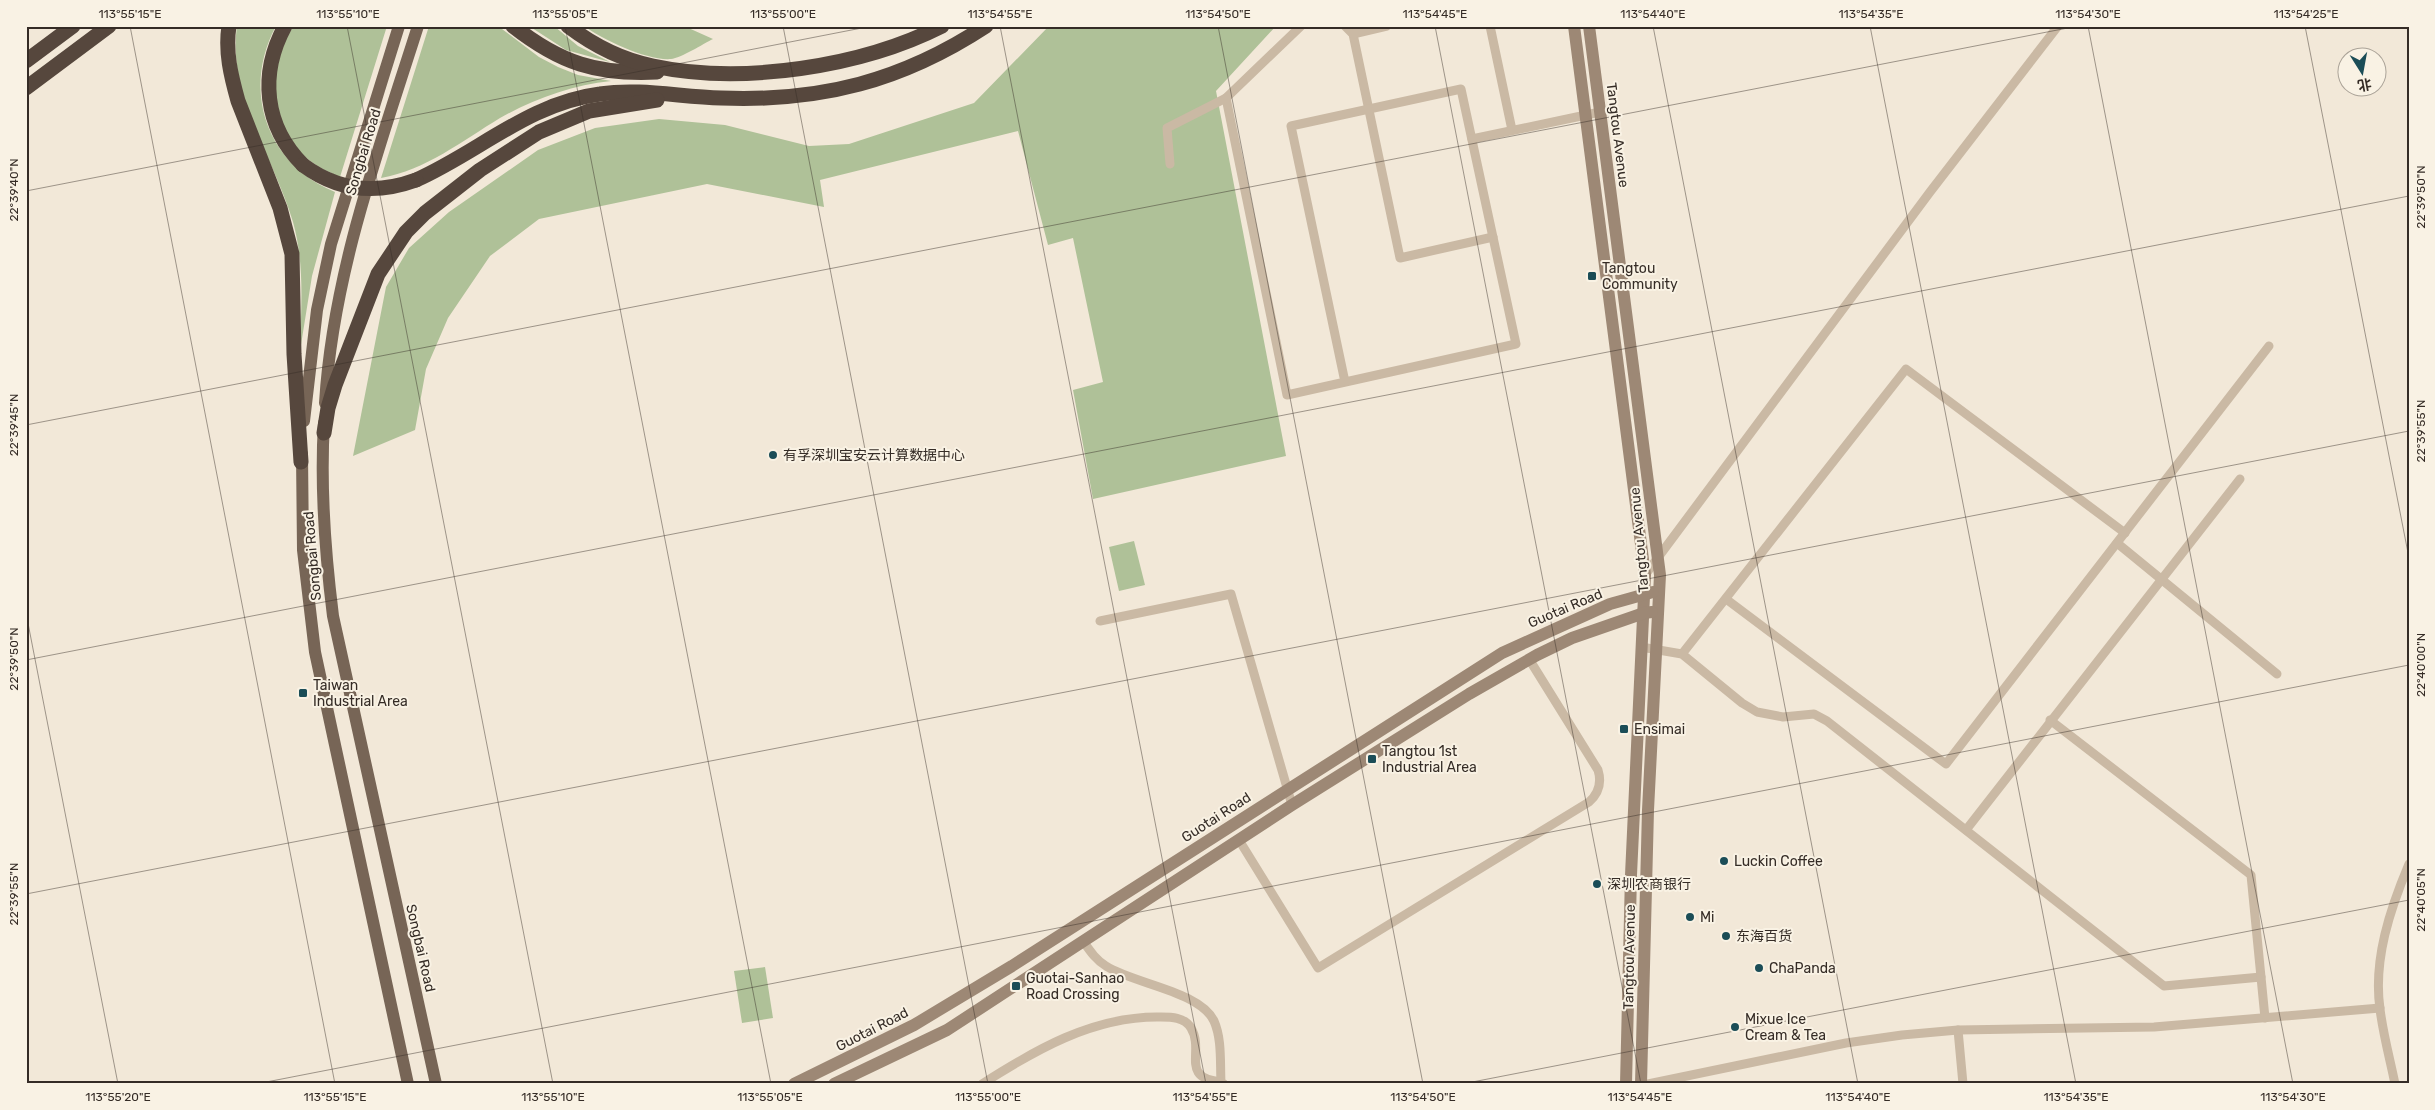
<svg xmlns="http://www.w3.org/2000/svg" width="2435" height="1110" font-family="Rubik,'Noto Sans SC',sans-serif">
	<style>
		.green { fill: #afc198 }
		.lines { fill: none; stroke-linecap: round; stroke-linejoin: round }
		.street { stroke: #cab9a4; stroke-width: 9 }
		.secondary { stroke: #9d8875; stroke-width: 12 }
		.primary { stroke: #776556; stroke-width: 12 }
		.highway { stroke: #56473d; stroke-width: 15 }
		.highway-bridge { stroke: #56473d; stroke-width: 15 }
		.ticks { fill: none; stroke: #352c26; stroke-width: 1; stroke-opacity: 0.45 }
		.poi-dot { fill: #1b4d57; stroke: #f9f2e4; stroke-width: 2 }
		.labels { text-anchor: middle; stroke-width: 4; stroke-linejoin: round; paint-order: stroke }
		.street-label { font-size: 14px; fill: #352c26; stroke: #f9f2e4 }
		.poi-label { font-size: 14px; fill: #352c26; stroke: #f9f2e4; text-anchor: start }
		.neatline { fill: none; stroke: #352c26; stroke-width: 2 }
		.ticks-label { font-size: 12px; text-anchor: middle; fill: #352c26 }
	</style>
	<rect width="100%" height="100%" fill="#f2e8d8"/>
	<g class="green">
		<path d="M 237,26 L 276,26 C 241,91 267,165 335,192 L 312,276 L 300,351 C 301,308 305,265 293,222 C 274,158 227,95 237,26 Z"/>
		<path d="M 294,26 L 387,26 L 340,177 C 329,172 319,168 309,160 C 271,129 264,66 294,26 Z"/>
		<path d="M 429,26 L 498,26 L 539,57 L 558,67 L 578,75 L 611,81 C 572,85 534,99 500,118 C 462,141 426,170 381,178 Z"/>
		<path d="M 529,26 L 554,26 L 578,46 L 610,62 L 566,50 Z"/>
		<path d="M 584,26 L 684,26 L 713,39 C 703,44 681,58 671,59 C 648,61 603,40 584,26 Z"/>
		<path d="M 1049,26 L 1276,26 L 1216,91 L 1286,456 L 1093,499 L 1073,390 L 1103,382 L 1073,238 L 1048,245 L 1018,131 L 820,180 L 824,207 L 707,184 L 539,219 L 490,256 L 448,318 L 426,369 L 415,430 L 353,456 L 386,287 L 409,248 L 449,212 L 538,150 L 595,128 L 659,119 L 725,125 L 809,146 L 849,144 L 974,103 Z"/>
		<path d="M 1134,541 L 1145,585 L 1119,591 L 1109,547 Z"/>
		<path d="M 765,967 L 773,1018 L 742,1023 L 734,971 Z"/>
	</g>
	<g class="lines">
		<g class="street">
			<path d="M 1345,26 L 1353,34 L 1400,258 L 1493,237"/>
			<path d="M 1490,26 L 1512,130"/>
			<path d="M 1353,34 L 1387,26"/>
			<path d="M 1226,98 L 1287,395 L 1516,344 L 1461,89 L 1291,126 L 1345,382"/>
			<path d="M 1472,139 L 1600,112"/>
			<path d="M 1170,164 L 1167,128 L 1226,98 L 1301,26"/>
			<path d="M 2117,543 L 2277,674"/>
			<path d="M 1645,575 L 1930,192 L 2058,26"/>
			<path d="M 1726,599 L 1946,764 L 2269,346"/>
			<path d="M 1100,621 L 1231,594 L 1292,805"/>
			<path d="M 1641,647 L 1682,654 L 1742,703 L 1757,712 L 1783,717 L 1814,714 L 1827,721 L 2164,986 L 2261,977"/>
			<path d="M 1682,654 L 1906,369 L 2125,533"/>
			<path d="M 2050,720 L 2251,875 L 2265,1018"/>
			<path d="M 1966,830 L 2240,479"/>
			<path d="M 1239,840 L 1318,968 L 1589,802 C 1599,793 1602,783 1598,770 L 1529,659"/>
			<path d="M 1083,941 C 1090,951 1096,960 1106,966 C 1134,984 1200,991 1214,1021 C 1222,1039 1220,1062 1221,1082 L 1224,1084"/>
			<path d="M 1958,1030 L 1963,1084"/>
			<path d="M 982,1084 C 1035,1050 1092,1017 1157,1017 C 1169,1017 1184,1016 1191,1028 C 1205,1051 1179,1078 1221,1082"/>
			<path d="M 1648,1084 L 1846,1043 L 1902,1035 L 1958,1030 L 2154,1027 L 2380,1008"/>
			<path d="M 2395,1084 C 2390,1059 2383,1034 2380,1009 C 2373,960 2390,909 2409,864"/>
		</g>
		<g class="secondary">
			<path d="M 1574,26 L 1645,575 L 1631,875 L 1626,1084"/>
			<path d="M 1589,26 L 1660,575 L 1648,810 L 1641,1084"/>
			<path d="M 794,1084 L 914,1025 L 1012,966 L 1502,653 L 1610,604 L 1653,592"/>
			<path d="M 834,1084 L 947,1030 L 1292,805 L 1469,694 L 1537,655 L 1572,638 L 1644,613 L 1652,612"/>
		</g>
		<g class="primary">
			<path d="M 325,403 C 333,273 379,149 418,26"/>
			<path d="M 304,421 L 317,310 L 331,244 L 399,26"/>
			<path d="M 324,423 C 320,488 325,552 333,616 L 436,1084"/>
			<path d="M 302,454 L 303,550 L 315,652 L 408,1084"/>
		</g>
		<g class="highway">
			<path d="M 229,26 C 225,52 231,76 238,101 L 280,208 L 292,254 L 294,354 L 301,462"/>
			<path d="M 285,26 C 259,74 264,126 303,165"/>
			<path d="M 513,26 C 560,63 597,75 657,72"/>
			<path d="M 568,26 C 593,45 622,60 653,66 C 742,85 861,67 942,26"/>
			<path d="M 26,61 L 73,26"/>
			<path d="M 26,88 L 109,26"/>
			<path d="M 416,180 C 479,152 529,103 600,94 C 640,88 680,97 721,98 C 821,102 902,81 986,26"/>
			<path d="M 324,433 L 328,408 L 335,385 L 378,274 L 406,232 L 425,213 L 480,170 L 539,132 L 589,111 L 657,100"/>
		</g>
		<path class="highway-bridge" d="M 303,165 C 338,191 375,195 416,180"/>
	</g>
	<path class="ticks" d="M 130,26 L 335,1084M 347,26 L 553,1084M 565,26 L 771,1084M 783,26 L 988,1084M 1000,26 L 1206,1084M 1218,26 L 1423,1084M 1435,26 L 1641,1084M 1653,26 L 1858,1084M 1870,26 L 2076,1084M 2088,26 L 2293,1084M 2305,26 L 2409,558M 26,191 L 872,26M 26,425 L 2078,26M 26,613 L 118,1084M 26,660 L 2409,196M 26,894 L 2409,431M 256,1084 L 2409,665M 1462,1084 L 2409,900"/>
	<g class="poi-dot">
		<rect x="1587" y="271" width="10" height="10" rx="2.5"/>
		<circle cx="773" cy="455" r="5"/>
		<rect x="298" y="688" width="10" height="10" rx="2.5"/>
		<rect x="1619" y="724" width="10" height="10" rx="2.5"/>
		<rect x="1367" y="754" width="10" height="10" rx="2.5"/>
		<circle cx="1724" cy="861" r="5"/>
		<circle cx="1597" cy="884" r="5"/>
		<circle cx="1690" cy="917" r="5"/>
		<circle cx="1726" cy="936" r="5"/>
		<circle cx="1759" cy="968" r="5"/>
		<rect x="1011" y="981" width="10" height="10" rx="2.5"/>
		<circle cx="1735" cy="1027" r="5"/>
	</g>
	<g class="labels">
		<g class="street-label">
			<text transform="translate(1618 135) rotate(83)" y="5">Tangtou Avenue</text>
			<text transform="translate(363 152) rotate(-73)" y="5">Songbai Road</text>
			<text transform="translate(1639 540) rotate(-95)" y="5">Tangtou Avenue</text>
			<text transform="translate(312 556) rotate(-95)" y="5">Songbai Road</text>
			<text transform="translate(1565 608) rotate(-23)" y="5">Guotai Road</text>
			<text transform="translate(1216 817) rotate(-33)" y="5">Guotai Road</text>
			<text transform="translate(421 948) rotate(77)" y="5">Songbai Road</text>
			<text transform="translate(1629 957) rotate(-89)" y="5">Tangtou Avenue</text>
			<text transform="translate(872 1029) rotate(-27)" y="5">Guotai Road</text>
		</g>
		<g class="poi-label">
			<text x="1602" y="273">Tangtou<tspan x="1602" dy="16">Community</tspan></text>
			<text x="783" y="460">有孚深圳宝安云计算数据中心</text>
			<text x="313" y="690">Taiwan<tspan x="313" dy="16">Industrial Area</tspan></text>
			<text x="1634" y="734">Ensimai</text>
			<text x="1382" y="756">Tangtou 1st<tspan x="1382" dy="16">Industrial Area</tspan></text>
			<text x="1734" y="866">Luckin Coffee</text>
			<text x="1607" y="889">深圳农商银行</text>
			<text x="1700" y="922">Mi</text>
			<text x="1736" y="941">东海百货</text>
			<text x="1769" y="973">ChaPanda</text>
			<text x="1026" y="983">Guotai-Sanhao<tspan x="1026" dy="16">Road Crossing</tspan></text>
			<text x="1745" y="1024">Mixue Ice<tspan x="1745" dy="16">Cream &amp; Tea</tspan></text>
		</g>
	</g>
	<rect width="2435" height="1110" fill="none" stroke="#f9f2e4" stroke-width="55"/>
	<g transform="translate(2362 72) rotate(169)"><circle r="24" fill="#f9f2e4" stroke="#aba398"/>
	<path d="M0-4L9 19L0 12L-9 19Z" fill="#1b4d57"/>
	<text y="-8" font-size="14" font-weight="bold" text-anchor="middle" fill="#352c26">北</text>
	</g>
	<rect x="28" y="28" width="2380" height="1054" class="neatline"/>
	<g class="ticks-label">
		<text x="130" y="18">113°55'15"E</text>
		<text x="348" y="18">113°55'10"E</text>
		<text x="565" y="18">113°55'05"E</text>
		<text x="783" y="18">113°55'00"E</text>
		<text x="1000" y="18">113°54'55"E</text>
		<text x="1218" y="18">113°54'50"E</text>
		<text x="1435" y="18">113°54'45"E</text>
		<text x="1653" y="18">113°54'40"E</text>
		<text x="1871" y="18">113°54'35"E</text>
		<text x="2088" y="18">113°54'30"E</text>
		<text x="2306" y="18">113°54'25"E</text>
		<text transform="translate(14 190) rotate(-90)" y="4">22°39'40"N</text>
		<text transform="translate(2421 197) rotate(-90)" y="4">22°39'50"N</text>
		<text transform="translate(14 425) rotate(-90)" y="4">22°39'45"N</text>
		<text transform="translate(2421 431) rotate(-90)" y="4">22°39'55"N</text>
		<text transform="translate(14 659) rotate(-90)" y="4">22°39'50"N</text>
		<text transform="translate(2421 665) rotate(-90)" y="4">22°40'00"N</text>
		<text transform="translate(14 894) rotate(-90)" y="4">22°39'55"N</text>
		<text transform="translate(2421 900) rotate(-90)" y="4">22°40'05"N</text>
		<text x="118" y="1101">113°55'20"E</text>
		<text x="335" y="1101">113°55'15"E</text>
		<text x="553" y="1101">113°55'10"E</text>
		<text x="770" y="1101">113°55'05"E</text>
		<text x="988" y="1101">113°55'00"E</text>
		<text x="1205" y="1101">113°54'55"E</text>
		<text x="1423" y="1101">113°54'50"E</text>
		<text x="1640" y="1101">113°54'45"E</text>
		<text x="1858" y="1101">113°54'40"E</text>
		<text x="2076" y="1101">113°54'35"E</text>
		<text x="2293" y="1101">113°54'30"E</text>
	</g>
</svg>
